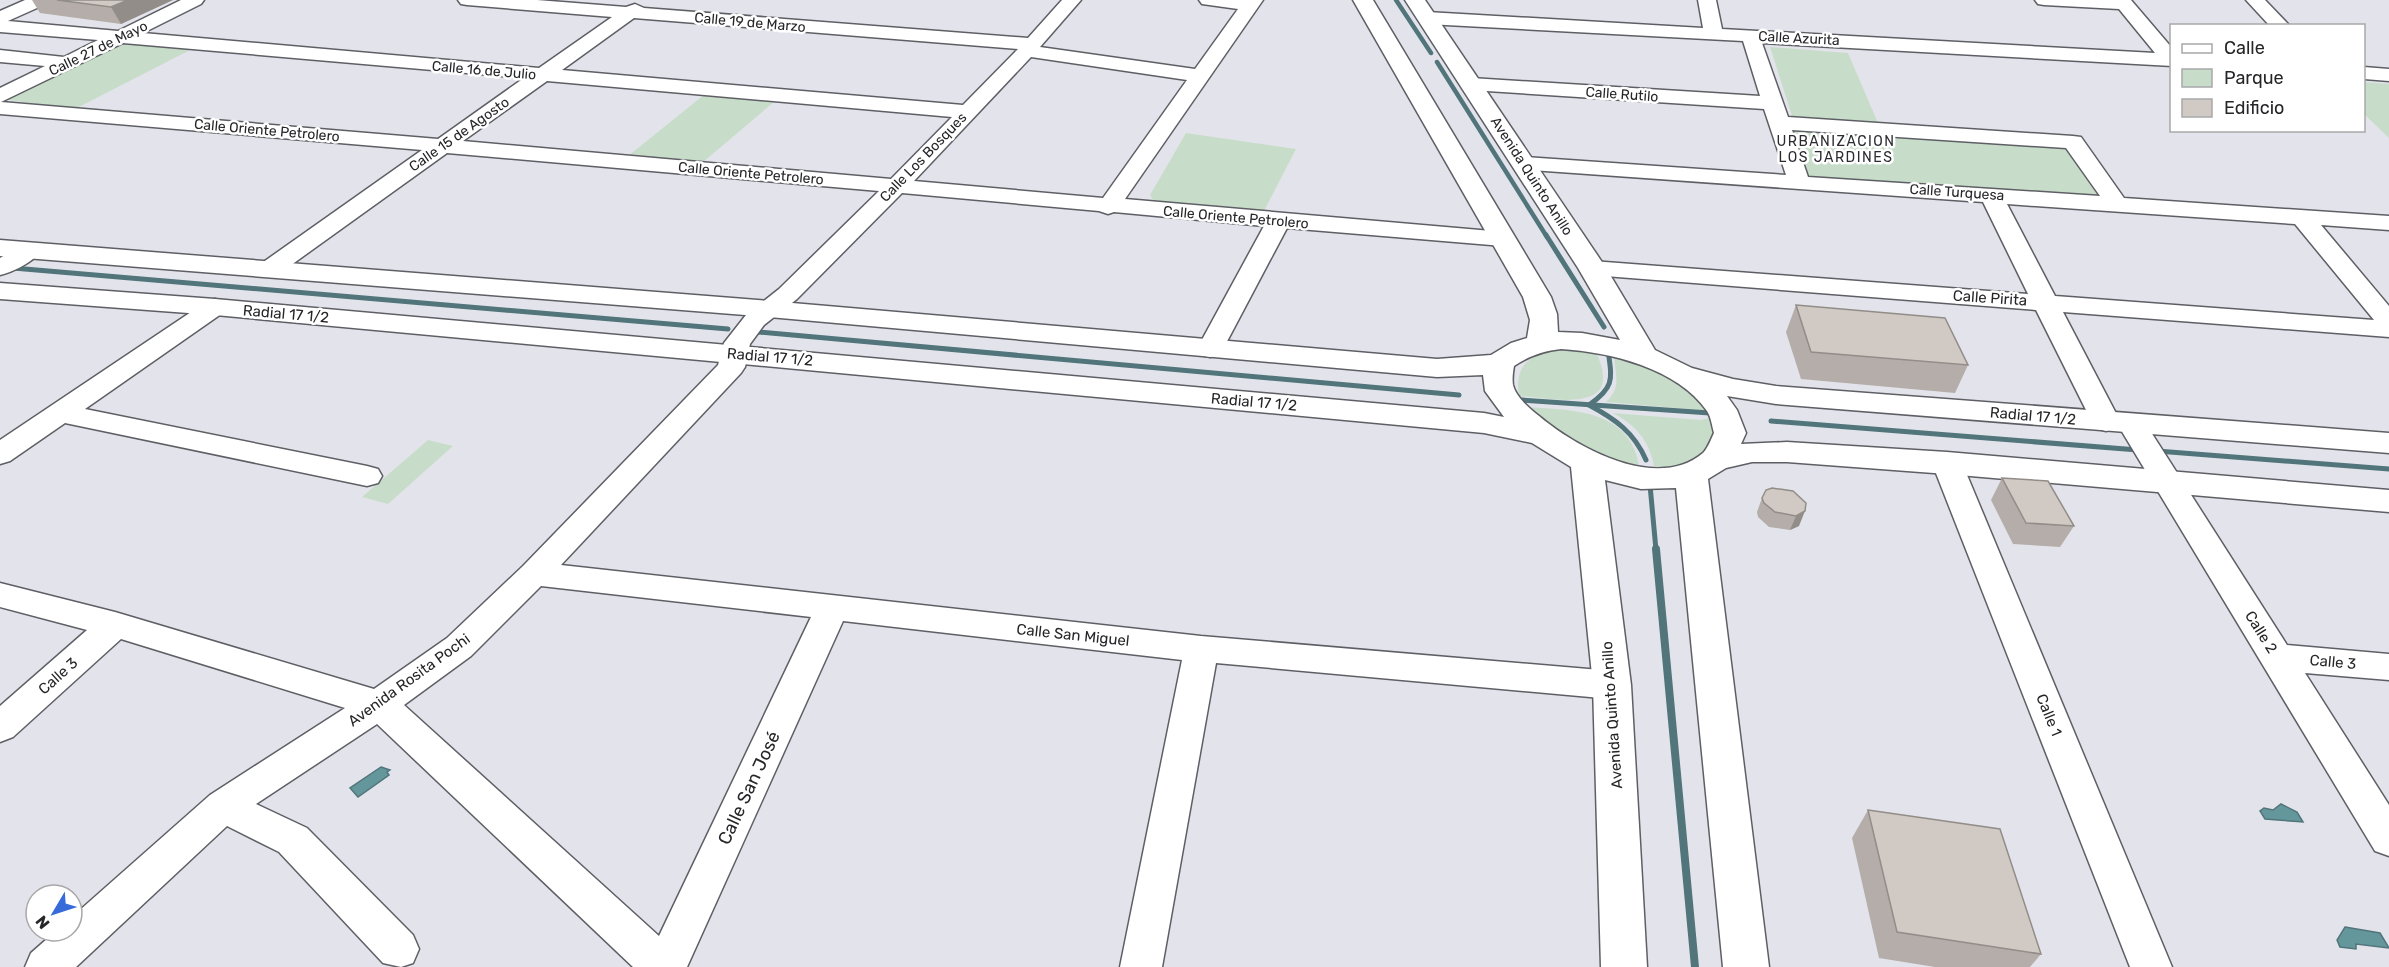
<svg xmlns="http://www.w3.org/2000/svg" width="2389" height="967" font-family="Rubik,sans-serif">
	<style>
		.green { fill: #c8ddc9 }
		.water { fill: #64979c; stroke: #51757a; stroke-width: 1.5 }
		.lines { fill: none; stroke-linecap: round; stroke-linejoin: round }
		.stream-far2 { stroke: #51757a; stroke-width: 4.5 }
		.stream-far1 { stroke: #51757a; stroke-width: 5 }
		.stream { stroke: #51757a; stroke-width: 8 }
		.minor-casing { stroke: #5e5f65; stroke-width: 3 }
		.major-casing { stroke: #5e5f65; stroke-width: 3 }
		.minor { fill: #fff; fill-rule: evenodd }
		.major { fill: #fff; fill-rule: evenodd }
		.wall { fill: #b4ada9 }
		.shaded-wall { fill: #928d89 }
		.building { fill: #d1c9c4; stroke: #928d89; stroke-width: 1.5 }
		.labels { text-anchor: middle; stroke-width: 5; stroke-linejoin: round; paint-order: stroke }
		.far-street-label { font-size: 14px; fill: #262629; stroke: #fff }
		.far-neighbourhood-label { font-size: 14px; letter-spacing: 1.5px; fill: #2a2a30; stroke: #fff }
		.street-label { font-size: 15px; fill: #262629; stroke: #fff }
		.near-street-label { font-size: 18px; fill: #262629; stroke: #fff }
	</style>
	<rect width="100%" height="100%" fill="#e3e4eb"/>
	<g class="green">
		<path d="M 124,41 L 194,48 L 75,109 L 1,99 Z"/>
		<path d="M 1770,47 L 1848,53 L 1878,123 L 1792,116 Z"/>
		<path d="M 2364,82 L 2389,84 L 2389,138 L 2364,114 Z"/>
		<path d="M 710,90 L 781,96 L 702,163 L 628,156 Z"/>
		<path d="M 1789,126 L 2064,143 L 2105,198 L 1814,178 L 1807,175 Z"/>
		<path d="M 1186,133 L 1296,149 L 1262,215 L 1153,200 L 1150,195 Z"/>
		<path d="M 1573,348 L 1595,349 C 1598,357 1603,367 1603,376 C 1606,412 1541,397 1519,396 C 1512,357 1542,350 1573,348 Z"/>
		<path d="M 1614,353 L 1630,357 L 1681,382 L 1711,411 L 1606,402 C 1623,387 1614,372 1614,353 Z"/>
		<path d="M 1524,407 C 1570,410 1629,408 1639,465 C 1595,459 1558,434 1524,407 Z"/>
		<path d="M 1612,413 L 1701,420 L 1713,417 L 1716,426 L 1715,444 C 1694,461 1682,472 1654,466 C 1649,440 1635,424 1612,413 Z"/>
		<path d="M 428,440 L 453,446 L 388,504 L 362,497 Z"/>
	</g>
	<g class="water">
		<path d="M 381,767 L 390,770 L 387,772 L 389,775 L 358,797 L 350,788 Z"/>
		<path d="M 2281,804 L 2297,812 L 2303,822 L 2265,819 L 2260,811 L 2264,808 L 2273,810 Z"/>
		<path d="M 2345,927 L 2380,933 L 2389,948 L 2356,944 L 2356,949 L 2340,947 L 2337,940 Z"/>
	</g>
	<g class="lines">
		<g class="stream-far2">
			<path d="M 1396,0 L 1431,53"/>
			<path d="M 1437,62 L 1547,237"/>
		</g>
		<g class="stream-far1">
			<path d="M 1546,235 L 1604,327"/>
			<path d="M 13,268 L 728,329"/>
			<path d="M 758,332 L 1459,395"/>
			<path d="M 1608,350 C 1612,379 1615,387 1589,405 C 1615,419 1634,432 1646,460"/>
			<path d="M 1522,400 L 1710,413"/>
			<path d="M 1771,421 L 2138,450"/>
			<path d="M 2157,451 L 2389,469"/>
			<path d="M 1650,485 L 1656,550"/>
		</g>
		<path class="stream" d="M 1656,549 L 1695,967"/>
		<defs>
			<g id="minor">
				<path d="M 25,0 L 49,0 L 46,4 L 8,21 L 118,31 L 181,0 L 204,0 L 201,4 L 143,33 L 539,68 L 612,17 L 467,5 L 461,4 L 458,0 L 537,0 L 626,7 L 635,4 L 644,8 L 1028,38 L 1062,0 L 1081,0 L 1040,47 L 1195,69 L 1238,9 L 1202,4 L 1199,0 L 1263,0 L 1125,199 L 1503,232 L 1511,234 L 1515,239 L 1511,244 L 1503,246 L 1287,228 L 1223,349 L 1219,355 L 1210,357 L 1201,355 L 1197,349 L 1264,226 L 1114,212 L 1108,214 L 1099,211 L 902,193 L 797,299 L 764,325 L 750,344 L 745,367 L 741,373 L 561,565 L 1201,636 L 1612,671 L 1624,675 L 1630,685 L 1624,695 L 1612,699 L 1216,663 L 1162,967 L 1120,967 L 1182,660 L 843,621 L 687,967 L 633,967 L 377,724 L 256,804 L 307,828 L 413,935 L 419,949 L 413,963 L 401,967 L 383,963 L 279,852 L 227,826 L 76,967 L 25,967 L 31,953 L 56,931 L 72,931 L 72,917 L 210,795 L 345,708 L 121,639 L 13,737 L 0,742 L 0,706 L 87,630 L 0,607 L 0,583 L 115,612 L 374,689 L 447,638 L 523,566 L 718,365 L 724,343 L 746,315 L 779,289 L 879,191 L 447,153 L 280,273 L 271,275 L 262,273 L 259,268 L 262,263 L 422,150 L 0,114 L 0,88 L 45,66 L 0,62 L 0,50 L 64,57 L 98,40 L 0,32 L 0,11 ZM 634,18 L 1018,49 L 963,105 L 562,70 ZM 123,43 L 524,78 L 438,139 L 1,102 ZM 1031,57 L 1187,80 L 1103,198 L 914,181 ZM 547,81 L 952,117 L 891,179 L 463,141 ZM 541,586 L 811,617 L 659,936 L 404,705 L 471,656 Z"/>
				<path d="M 1698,0 L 1716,0 L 1722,29 L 2155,53 L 2119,9 L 2044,5 L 2038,4 L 2035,0 L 2131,0 L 2172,48 L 2172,66 L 1762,43 L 1788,117 L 2073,136 L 2081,137 L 2124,198 L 2389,216 L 2389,230 L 2321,225 L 2389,306 L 2389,337 L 2063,312 L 2120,421 L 2122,418 L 2132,415 L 2142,418 L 2287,645 L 2389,654 L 2389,680 L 2305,673 L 2389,805 L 2389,856 L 2375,851 L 2118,425 L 2116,428 L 2106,431 L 2096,428 L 2092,422 L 2036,310 L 1592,275 L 1583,273 L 1580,268 L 1583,263 L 1592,261 L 2028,294 L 1983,202 L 1517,169 L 1514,164 L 1517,159 L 1525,157 L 1786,175 L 1764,109 L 1471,90 L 1464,88 L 1461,84 L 1464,80 L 1471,78 L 1760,96 L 1743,41 L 1427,24 L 1421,22 L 1418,18 L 1421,14 L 1427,12 L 1703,28 ZM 1792,130 L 2066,148 L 2100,196 L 1808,177 ZM 2007,204 L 2295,224 L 2374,320 L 2055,296 Z"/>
				<path d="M 2246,0 L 2265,0 L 2290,26 L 2270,26 Z"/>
				<path d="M 2364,67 L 2389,69 L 2389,81 L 2364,79 Z"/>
				<path d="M 29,244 L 38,246 L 41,251 C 33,262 13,272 0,275 L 0,258 L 20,246 Z"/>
				<path d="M 215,299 L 224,302 L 228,307 L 224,312 L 85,409 L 367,466 L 378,469 L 382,476 L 378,483 L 367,486 L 65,423 L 10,461 L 0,464 L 0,440 L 206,302 Z"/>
				<path d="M 1947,453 L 1957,456 L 1962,463 L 2172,967 L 2130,967 L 1932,463 L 1937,456 Z"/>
			</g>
			<path id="major" d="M 1353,0 L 1373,0 L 1551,297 L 1557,314 L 1558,332 L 1582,333 L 1620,340 L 1578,268 L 1405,0 L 1425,0 L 1606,268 L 1655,350 L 1692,368 L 1733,379 L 1776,386 L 2389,433 L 2389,453 L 1776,404 L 1727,396 L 1737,410 L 1746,433 L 1741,444 L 1787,442 L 1947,452 L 2389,490 L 2389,512 L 1947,474 L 1787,462 L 1752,462 L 1726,468 L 1708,479 L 1769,967 L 1723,967 L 1676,488 L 1641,489 L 1605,480 L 1631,685 L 1647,967 L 1601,967 L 1593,685 L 1571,467 L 1532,443 L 1484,433 L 215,315 L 0,299 L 0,283 L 215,299 L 1484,413 L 1504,417 L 1485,391 L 1483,375 L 1437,377 L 769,317 L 0,256 L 0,240 L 769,301 L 1437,359 L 1491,355 L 1511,343 L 1527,338 L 1530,320 L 1523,297 ZM 1561,349 C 1610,352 1677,368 1707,411 C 1711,417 1712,426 1714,433 C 1711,439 1708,448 1703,453 C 1657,492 1577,448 1539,416 C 1530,409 1516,397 1513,385 C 1512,379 1513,372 1514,366 C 1529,356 1543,351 1561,349 Z"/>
		</defs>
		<use href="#minor" class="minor-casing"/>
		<use href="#major" class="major-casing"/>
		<use href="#minor" class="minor"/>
		<use href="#major" class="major"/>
	</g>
	<g class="wall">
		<path d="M 32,0 L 173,0 L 121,24 L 40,13 Z"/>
		<path d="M 1796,305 L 1968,365 L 1955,393 L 1801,379 L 1786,332 Z"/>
		<path d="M 2002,478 L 2074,526 L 2060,547 L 2013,544 L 1991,500 Z"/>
		<path d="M 1793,491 L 1799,526 L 1790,530 L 1769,527 L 1758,517 L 1757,512 L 1762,498 Z"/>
		<path d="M 1868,810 L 2041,954 L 2030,967 L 1935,967 L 1879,958 L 1852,838 Z"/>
	</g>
	<g class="shaded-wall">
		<path d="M 128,0 L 173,0 L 121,24 L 111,7 Z"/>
		<path d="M 1805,511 L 1799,526 L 1790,530 L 1796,516 Z"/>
	</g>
	<g class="building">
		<path d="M 57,0 L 128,0 L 111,7 Z"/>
		<path d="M 1796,305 L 1945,318 L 1968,365 L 1811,352 Z"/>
		<path d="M 2002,478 L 2048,481 L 2074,526 L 2026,523 Z"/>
		<path d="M 1772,488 L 1793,491 L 1806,503 L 1805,511 L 1796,516 L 1775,512 L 1764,503 L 1762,498 L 1766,490 Z"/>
		<path d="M 1868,810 L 2000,829 L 2041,954 L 1897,932 Z"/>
	</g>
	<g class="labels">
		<g class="far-street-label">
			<text transform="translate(750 22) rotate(5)" y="5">Calle 19 de Marzo</text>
			<text transform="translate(1799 38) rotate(3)" y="5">Calle Azurita</text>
			<text transform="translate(98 48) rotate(-26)" y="5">Calle 27 de Mayo</text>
			<text transform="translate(484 70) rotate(5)" y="5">Calle 16 de Julio</text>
			<text transform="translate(1622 94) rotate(4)" y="5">Calle Rutilo</text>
			<text transform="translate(267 130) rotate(5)" y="5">Calle Oriente Petrolero</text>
			<text transform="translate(459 134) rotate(-35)" y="5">Calle 15 de Agosto</text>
			<text transform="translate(923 157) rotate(-46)" y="5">Calle Los Bosques</text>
			<text transform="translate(751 173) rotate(5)" y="5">Calle Oriente Petrolero</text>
			<text transform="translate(1532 176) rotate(57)" y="5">Avenida Quinto Anillo</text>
			<text transform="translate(1957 192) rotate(4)" y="5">Calle Turquesa</text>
			<text transform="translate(1236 217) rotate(5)" y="5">Calle Oriente Petrolero</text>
		</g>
		<g class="far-neighbourhood-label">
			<text x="1836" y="146">URBANIZACION<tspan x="1836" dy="16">LOS JARDINES</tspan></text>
		</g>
		<g class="street-label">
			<text transform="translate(1990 298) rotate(4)" y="5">Calle Pirita</text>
			<text transform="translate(286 314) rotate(5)" y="5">Radial 17 1/2</text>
			<text transform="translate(770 357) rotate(5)" y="5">Radial 17 1/2</text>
			<text transform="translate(1254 402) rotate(5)" y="5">Radial 17 1/2</text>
			<text transform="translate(2033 416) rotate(5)" y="5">Radial 17 1/2</text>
			<text transform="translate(2261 632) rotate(58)" y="5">Calle 2</text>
			<text transform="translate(1073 635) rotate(6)" y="5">Calle San Miguel</text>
			<text transform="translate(2333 662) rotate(5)" y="5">Calle 3</text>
			<text transform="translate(58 676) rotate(-42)" y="5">Calle 3</text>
			<text transform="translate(409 680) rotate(-36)" y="5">Avenida Rosita Pochi</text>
			<text transform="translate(1612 715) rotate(-94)" y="5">Avenida Quinto Anillo</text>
			<text transform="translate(2049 715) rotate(68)" y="5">Calle 1</text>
		</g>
		<g class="near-street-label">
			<text transform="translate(749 788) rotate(-65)" y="6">Calle San José</text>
		</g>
	</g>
	<rect x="2170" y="24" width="195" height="108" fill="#ffffff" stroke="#a8a8a9" stroke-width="1.5"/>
	<rect x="2182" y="44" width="30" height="9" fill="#ffffff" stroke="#a8a8a9" stroke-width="1.5"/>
	<text x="2224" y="54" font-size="18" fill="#262629">Calle</text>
	<rect x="2182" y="69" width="30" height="18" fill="#c8ddc9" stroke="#a8a8a9" stroke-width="1.5"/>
	<text x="2224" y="84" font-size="18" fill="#262629">Parque</text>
	<rect x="2182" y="99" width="30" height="18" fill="#d1c9c4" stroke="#a8a8a9" stroke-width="1.5"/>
	<text x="2224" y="114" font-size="18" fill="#262629">Edificio</text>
	<g transform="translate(54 913) rotate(231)"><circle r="28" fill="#ffffff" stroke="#a8a8a9" stroke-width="1.5"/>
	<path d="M0-4.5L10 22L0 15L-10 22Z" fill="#376bda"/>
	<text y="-9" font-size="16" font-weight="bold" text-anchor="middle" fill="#262629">N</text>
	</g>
</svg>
